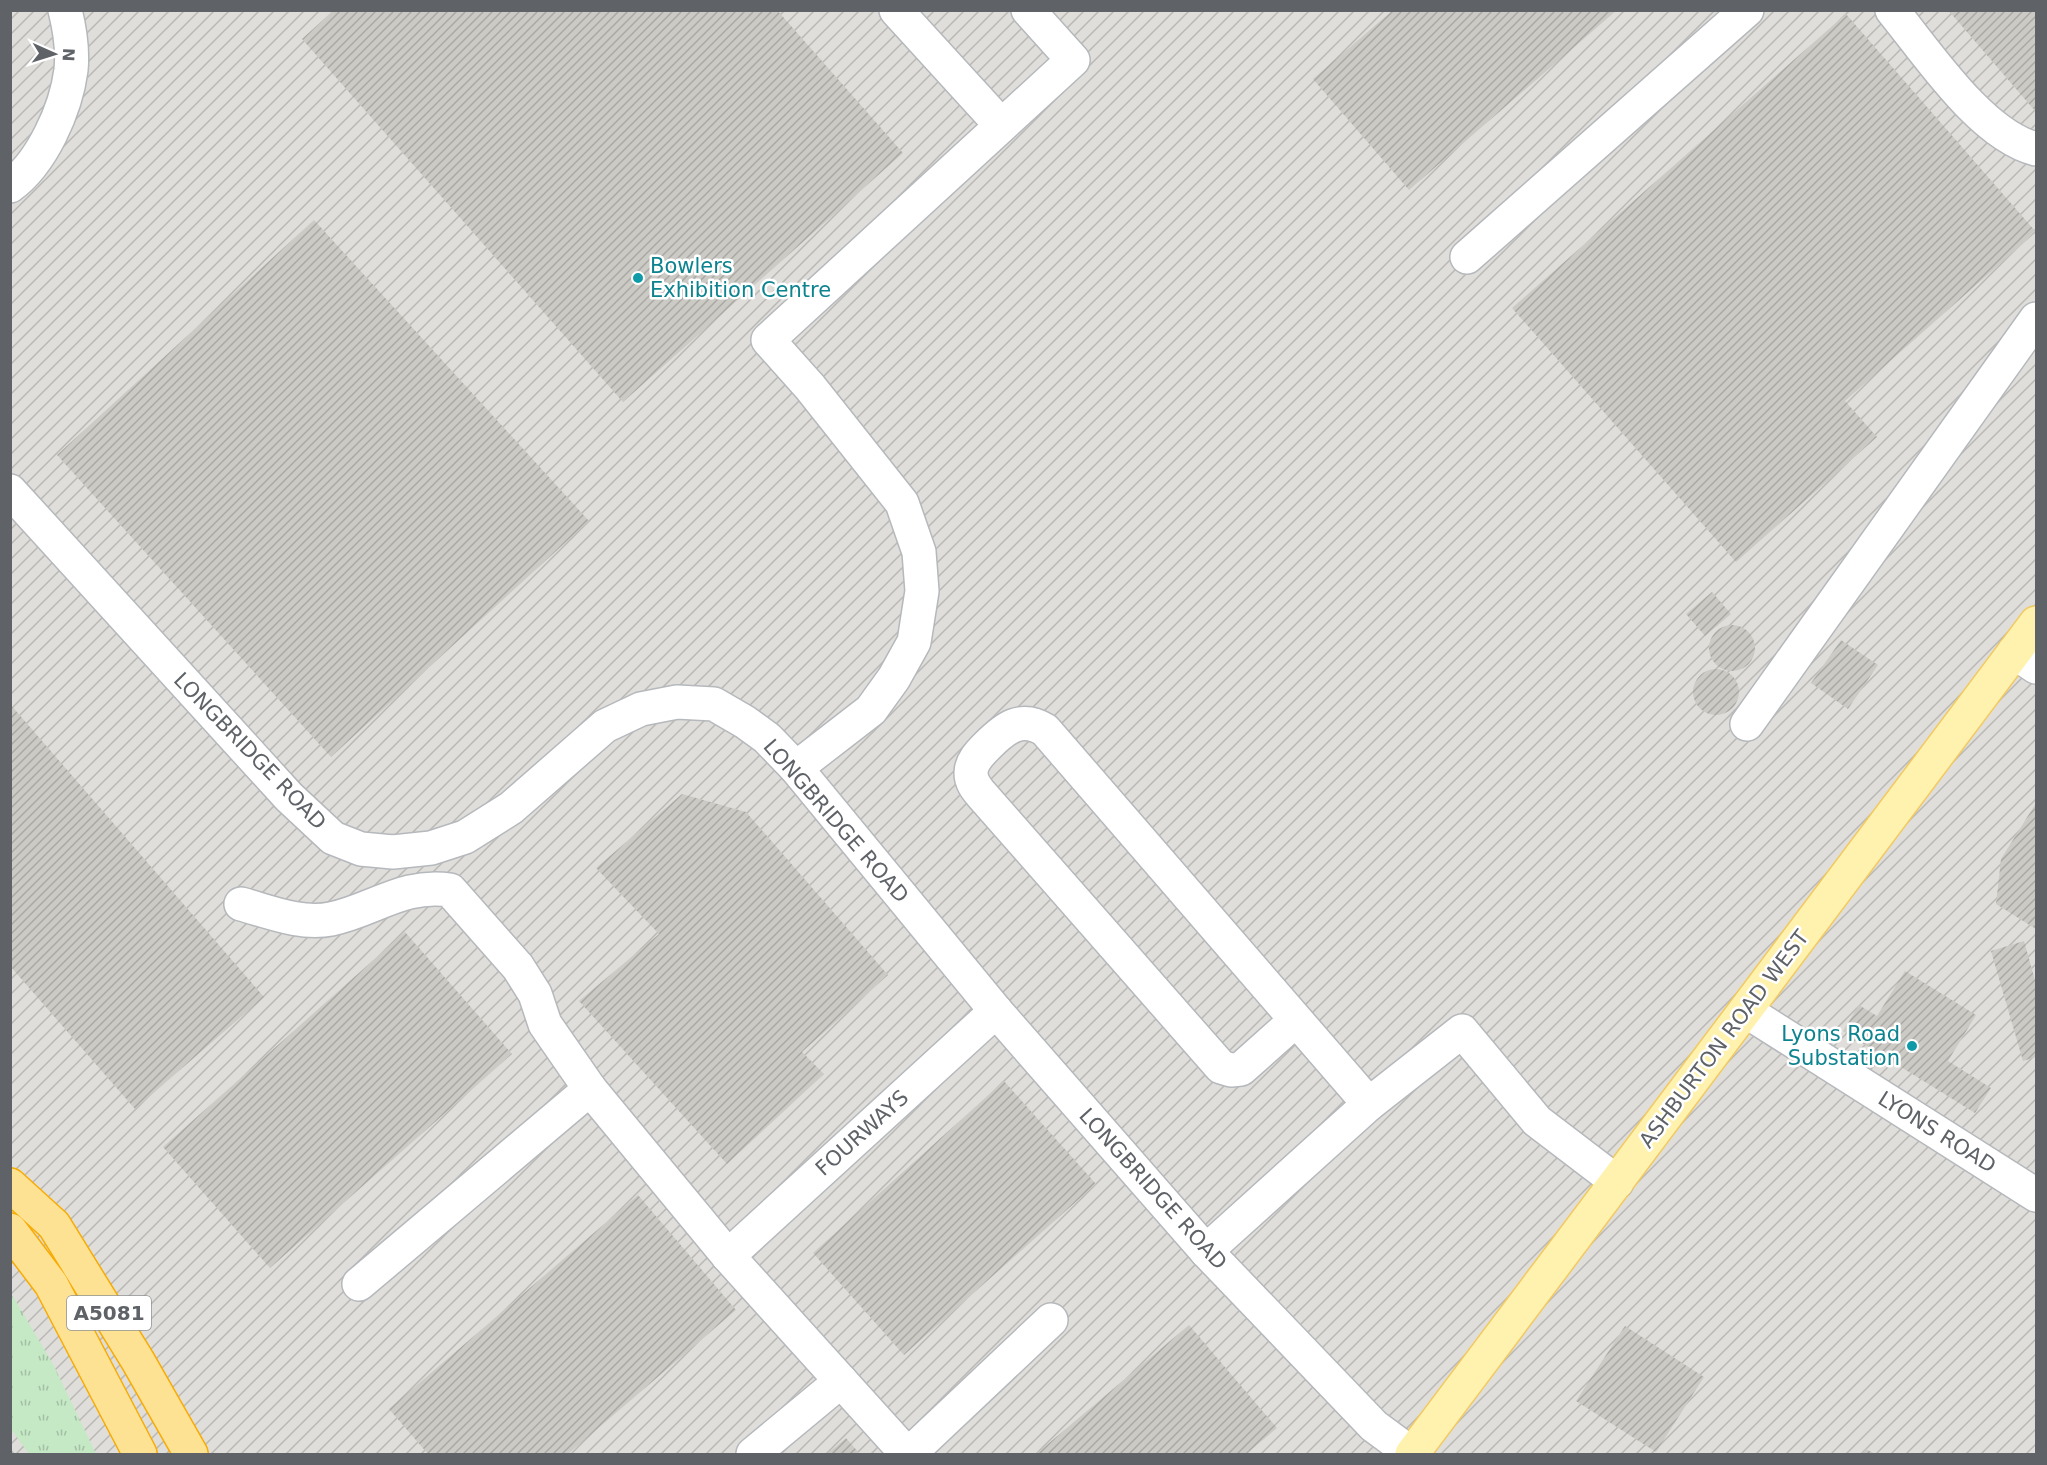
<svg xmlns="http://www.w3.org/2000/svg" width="2047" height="1465" font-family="'DejaVu Sans',sans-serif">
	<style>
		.industrial { fill: url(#industrial-furrows) }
		.grass { fill: url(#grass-tufts) }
		.building { fill: url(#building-hatch) }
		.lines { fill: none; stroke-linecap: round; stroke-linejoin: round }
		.minor-casing { stroke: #b5b8bc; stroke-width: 36 }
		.major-casing { stroke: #f2c960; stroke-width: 36 }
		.highway-casing { stroke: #f9ab00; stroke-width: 36 }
		.minor { stroke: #fff; stroke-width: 33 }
		.major { stroke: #fff2af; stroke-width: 33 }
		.highway { stroke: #fde293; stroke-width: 33 }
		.tram { stroke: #b6b7b8; stroke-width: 1.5 }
		.culture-dot { fill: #0f9aa8; stroke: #fff; stroke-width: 2 }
		.labels { text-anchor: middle; stroke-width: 5; stroke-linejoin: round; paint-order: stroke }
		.shield { fill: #fff; stroke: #8f9295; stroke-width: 1.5 }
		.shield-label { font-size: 20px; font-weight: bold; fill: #5f6368 }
		.culture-label { font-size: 21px; fill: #0d838f; stroke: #fff; text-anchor: start }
		.street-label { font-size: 21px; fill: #5f6368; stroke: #fff }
	</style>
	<defs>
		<pattern id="industrial-furrows" width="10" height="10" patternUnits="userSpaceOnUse" patternTransform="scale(1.5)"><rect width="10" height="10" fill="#e0deda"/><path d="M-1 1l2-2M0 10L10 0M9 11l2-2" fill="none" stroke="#b9b8b5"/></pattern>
		<pattern id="grass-tufts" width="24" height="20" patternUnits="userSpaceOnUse" patternTransform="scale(1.5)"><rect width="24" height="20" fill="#c5e8c5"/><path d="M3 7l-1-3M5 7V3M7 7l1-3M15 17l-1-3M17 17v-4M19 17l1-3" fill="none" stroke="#a3c0a4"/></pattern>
		<pattern id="building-hatch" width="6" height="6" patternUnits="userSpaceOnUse" patternTransform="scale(1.5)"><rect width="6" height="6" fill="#cccac5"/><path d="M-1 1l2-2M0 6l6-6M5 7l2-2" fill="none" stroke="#a9a8a4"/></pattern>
	</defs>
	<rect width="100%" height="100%" fill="#f1efe8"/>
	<rect class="industrial" x="11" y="11" width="2025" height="1443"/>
	<path class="grass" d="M 11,1293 L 54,1366 L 96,1454 L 29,1454 L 11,1429 Z"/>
	<g class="building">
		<path d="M 334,10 L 777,10 L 903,153 L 623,402 L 302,39 Z"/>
		<path d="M 1393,10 L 1617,10 L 1409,190 L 1313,79 Z"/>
		<path d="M 1948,10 L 2036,10 L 2036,112 Z"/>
		<path d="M 1846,14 L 2036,232 L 1845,401 L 1877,437 L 1736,562 L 1512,308 Z"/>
		<path d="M 314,220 L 589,521 L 331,757 L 57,455 Z"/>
		<path d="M 1712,592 L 1731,614 L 1705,636 L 1686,614 Z"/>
		<circle cx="1732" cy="648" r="23"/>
		<path d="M 1841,640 L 1878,665 L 1848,709 L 1811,683 Z"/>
		<circle cx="1716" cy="692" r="23"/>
		<path d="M 10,704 L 264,997 L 135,1109 L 10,966 Z"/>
		<path d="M 682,794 L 746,812 L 888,975 L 802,1052 L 824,1074 L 727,1164 L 579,1001 L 659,934 L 596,868 Z"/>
		<path d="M 2036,803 L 2036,929 L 1996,904 L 2001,859 Z"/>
		<path d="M 405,932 L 512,1054 L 270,1268 L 163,1147 Z"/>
		<path d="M 2024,941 L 2036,984 L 2036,1057 L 2023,1061 L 1991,951 Z"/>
		<path d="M 1905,971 L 1976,1015 L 1948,1061 L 1991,1088 L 1975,1113 L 1843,1031 L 1859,1005 L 1877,1016 Z"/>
		<path d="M 1004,1081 L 1096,1184 L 904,1355 L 813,1253 Z"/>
		<path d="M 638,1195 L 736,1310 L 568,1454 L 428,1454 L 389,1409 Z"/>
		<path d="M 1189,1325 L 1277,1428 L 1246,1454 L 1036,1454 Z"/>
		<path d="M 1625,1326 L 1704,1377 L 1656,1452 L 1576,1401 Z"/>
		<path d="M 846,1438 L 860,1454 L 827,1454 Z"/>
		<path d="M 1866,1449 L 1875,1454 L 1862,1454 Z"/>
	</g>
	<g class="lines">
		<defs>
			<g id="minor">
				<path d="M 896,10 L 1001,125"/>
				<path d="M 1892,10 C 1928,54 1981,135 2036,149"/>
				<path d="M 10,186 C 42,163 66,109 71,70 C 73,50 70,30 65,10"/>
				<path d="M 1467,257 L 1747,10"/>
				<path d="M 10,491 L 289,797 L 333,838 L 361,849 L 393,852 L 431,848 L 465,837 L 511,808 L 605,726 L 641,709 L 677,702 L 714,704 L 745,722 L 767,738 L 796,768 L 996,1011 L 1206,1251 L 1374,1426 L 1412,1454"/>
				<path d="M 2014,652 L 2036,667"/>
				<path d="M 1747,724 L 2036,319"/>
				<path d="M 796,768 L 871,710 L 894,678 L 914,642 L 922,591 L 919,552 L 902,503 L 810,387 L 768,340 L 1073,60 L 1028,10"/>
				<path d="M 241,904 C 270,912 301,925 331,919 C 374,910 403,883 450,890 L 518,967 L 535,994 L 545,1024 L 590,1089 L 728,1256 L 907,1454"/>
				<path d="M 1746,1011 L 2036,1195"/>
				<path d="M 1369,1104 L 1462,1031 L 1537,1121 L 1617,1182"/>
				<path d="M 1206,1251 L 1369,1104 L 1045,730 C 1021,715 1005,728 987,746 C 980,753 971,762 971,773 C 971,782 976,788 981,794 L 1221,1067 L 1231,1070 L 1241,1069 L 1296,1020"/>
				<path d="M 728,1256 L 996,1011"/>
				<path d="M 359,1284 L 590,1089"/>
				<path d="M 753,1454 L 841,1381"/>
				<path d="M 909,1454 L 1051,1320"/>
			</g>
			<path id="major" d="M 1412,1454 L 2036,623"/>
			<g id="highway">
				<path d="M 10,1185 L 54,1225 L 138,1361 L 191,1454"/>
				<path d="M 10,1230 L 51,1284 L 140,1454"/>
			</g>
		</defs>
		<use href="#minor" class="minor-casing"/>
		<use href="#major" class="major-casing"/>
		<use href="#highway" class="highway-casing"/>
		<use href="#minor" class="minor"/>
		<use href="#major" class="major"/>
		<use href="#highway" class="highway"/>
		<path class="tram" d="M 10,1449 L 14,1454"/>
	</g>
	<g class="culture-dot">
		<circle cx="638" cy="278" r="6"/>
		<circle cx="1912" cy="1046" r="6"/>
	</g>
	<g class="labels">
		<rect class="shield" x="67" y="1296" width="84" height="34" rx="4.5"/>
		<g class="shield-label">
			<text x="109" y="1320">A5081</text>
		</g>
		<g class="culture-label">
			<text x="650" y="273">Bowlers<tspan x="650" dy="24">Exhibition Centre</tspan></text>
			<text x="1900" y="1041" text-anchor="end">Lyons Road<tspan x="1900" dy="24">Substation</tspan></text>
		</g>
		<g class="street-label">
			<text transform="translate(250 751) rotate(46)" y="7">LONGBRIDGE ROAD</text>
			<text transform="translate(836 821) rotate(49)" y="7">LONGBRIDGE ROAD</text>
			<text transform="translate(1724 1039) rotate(-53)" y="7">ASHBURTON ROAD WEST</text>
			<text transform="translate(1937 1132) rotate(32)" y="7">LYONS ROAD</text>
			<text transform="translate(862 1133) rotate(-42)" y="7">FOURWAYS</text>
			<text transform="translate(1153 1189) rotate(48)" y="7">LONGBRIDGE ROAD</text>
		</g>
	</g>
	<rect width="2047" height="1465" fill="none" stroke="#5f6368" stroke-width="24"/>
	<g transform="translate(54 54) rotate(93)" stroke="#ffffff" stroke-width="4.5" paint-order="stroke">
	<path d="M0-4.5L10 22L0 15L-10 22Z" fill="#5f6368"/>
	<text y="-9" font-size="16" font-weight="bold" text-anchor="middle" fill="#5f6368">N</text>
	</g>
</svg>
